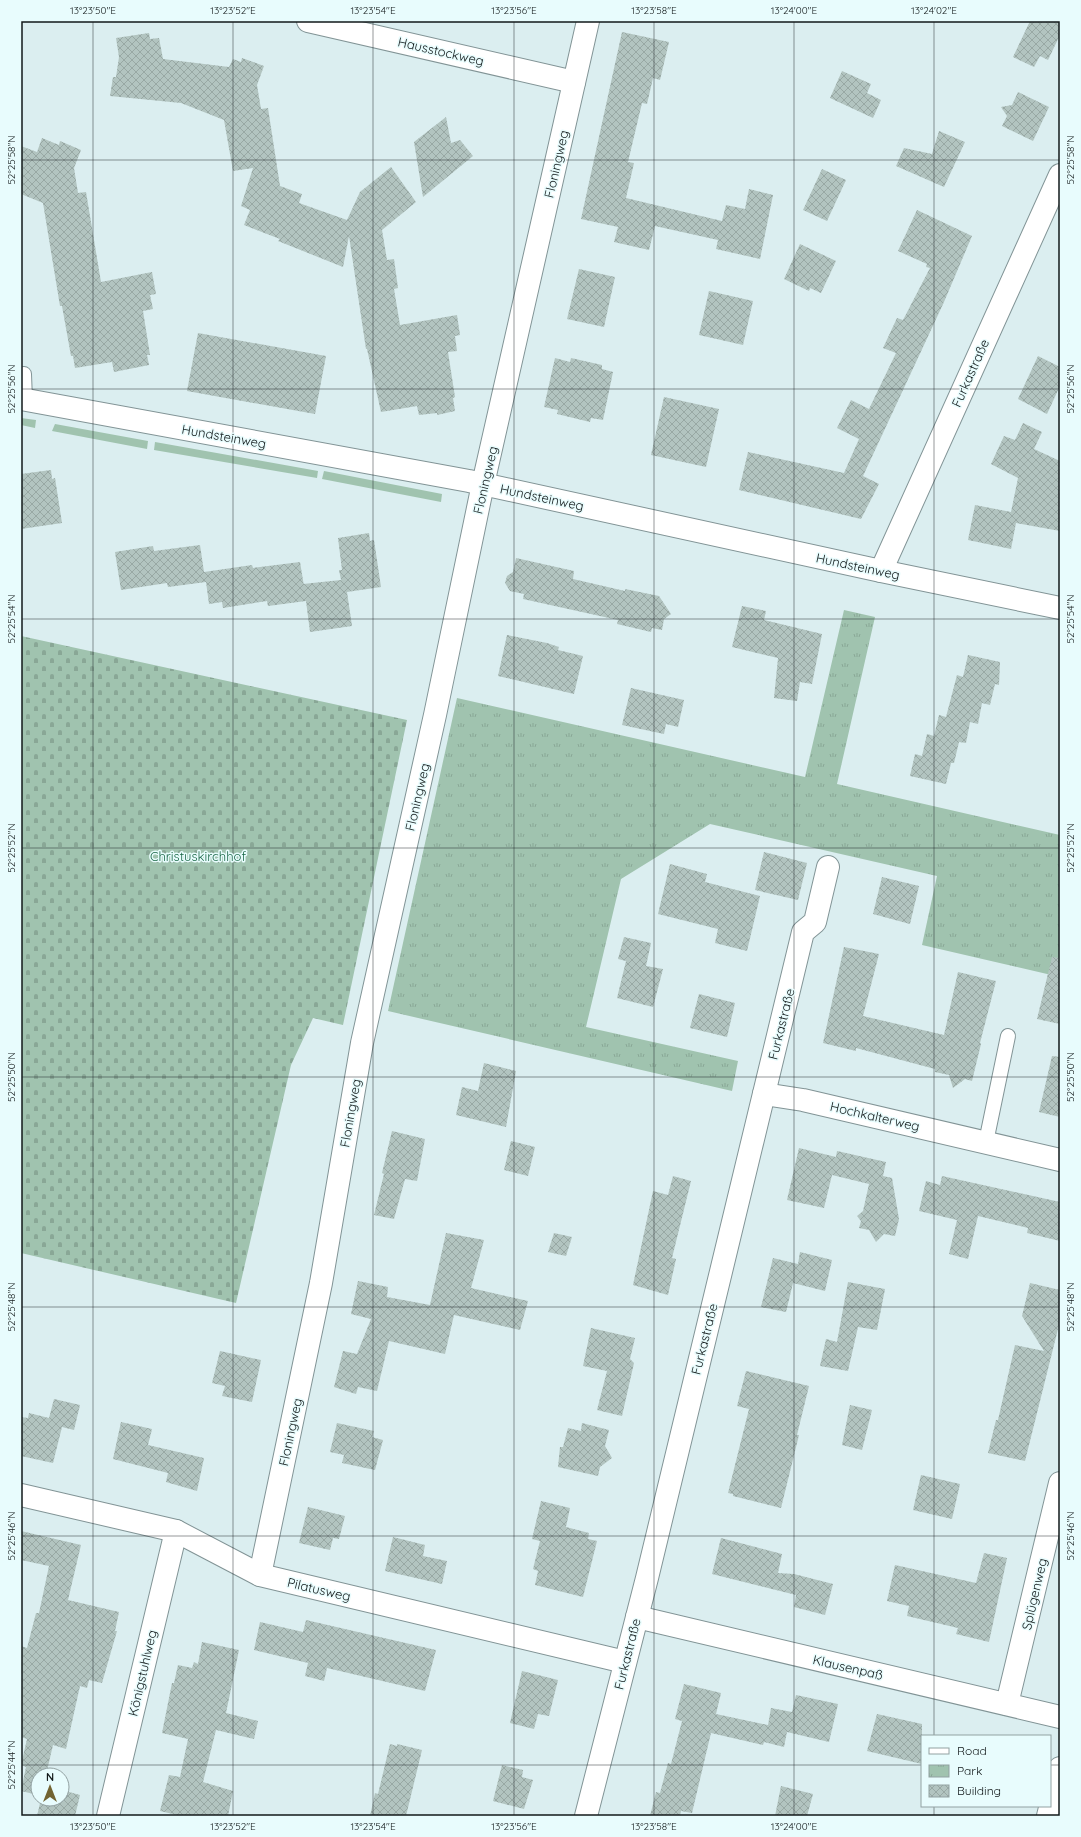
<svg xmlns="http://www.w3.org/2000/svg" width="1081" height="1837" font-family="Quicksand,sans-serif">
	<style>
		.grass { fill: #a0c3af }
		.cemetery { fill: url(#cemetery-stones) }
		.park { fill: url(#park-tufts) }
		.building { fill: url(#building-cross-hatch) }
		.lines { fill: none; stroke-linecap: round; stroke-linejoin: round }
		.lane-casing { stroke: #829496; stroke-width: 16 }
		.street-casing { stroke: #829496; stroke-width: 24 }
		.lane { stroke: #fff; stroke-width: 14 }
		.street { stroke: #fff; stroke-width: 22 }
		.ticks { fill: none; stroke: #12191a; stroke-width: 1; stroke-opacity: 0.45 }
		.labels { text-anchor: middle; stroke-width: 3; stroke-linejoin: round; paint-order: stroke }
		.street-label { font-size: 13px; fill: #12191a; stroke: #e8fcfd }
		.park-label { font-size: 13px; fill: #196645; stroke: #e8fcfd }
		.neatline { fill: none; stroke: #12191a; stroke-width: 1.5 }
		.ticks-label { font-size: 10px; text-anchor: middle; fill: #12191a }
	</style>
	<defs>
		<pattern id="cemetery-stones" width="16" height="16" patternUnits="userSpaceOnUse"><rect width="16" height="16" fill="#a0c3af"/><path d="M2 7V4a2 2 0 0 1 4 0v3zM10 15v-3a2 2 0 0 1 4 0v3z" fill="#89a796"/></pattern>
		<pattern id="park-tufts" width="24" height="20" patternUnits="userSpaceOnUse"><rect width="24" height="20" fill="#a0c3af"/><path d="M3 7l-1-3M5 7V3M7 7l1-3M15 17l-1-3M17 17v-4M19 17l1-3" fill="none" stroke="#89a796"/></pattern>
		<pattern id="building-cross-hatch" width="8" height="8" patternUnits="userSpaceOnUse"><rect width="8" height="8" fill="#b2c4c0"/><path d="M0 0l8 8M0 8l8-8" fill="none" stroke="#98a8a4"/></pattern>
	</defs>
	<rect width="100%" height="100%" fill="#dbeef0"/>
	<g class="grass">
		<path d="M 21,418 L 36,420 L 35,428 L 21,425 Z"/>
		<path d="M 55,424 L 148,441 L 147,449 L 52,431 Z"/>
		<path d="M 155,442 L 318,471 L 317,478 L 154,450 Z"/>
		<path d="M 324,471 L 442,494 L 441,502 L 322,479 Z"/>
	</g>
	<path class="cemetery" d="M 21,636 L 407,720 L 343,1025 L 313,1018 L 291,1065 L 236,1303 L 21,1253 Z"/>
	<path class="park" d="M 844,610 L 875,617 L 837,784 L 1060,835 L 1060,977 L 922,945 L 937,876 L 710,824 L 621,879 L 586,1027 L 738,1061 L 732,1091 L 388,1011 L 457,698 L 805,777 Z"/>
	<g class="building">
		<path d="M 1030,21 L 1060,21 L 1060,35 L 1048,60 L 1040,56 L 1034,67 L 1013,57 Z"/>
		<path d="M 622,32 L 669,42 L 660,80 L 653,78 L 647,104 L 642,103 L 628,162 L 634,163 L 626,198 L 722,221 L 726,205 L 745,209 L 749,189 L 773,195 L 760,259 L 716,249 L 718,240 L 655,226 L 649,250 L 614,242 L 618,227 L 581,219 Z"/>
		<path d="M 149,33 L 150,39 L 159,38 L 163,59 L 229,67 L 233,59 L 241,62 L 242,58 L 264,66 L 257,85 L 261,109 L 268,108 L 280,186 L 302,194 L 299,203 L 347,220 L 360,192 L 391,167 L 416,202 L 382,230 L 387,260 L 394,259 L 398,288 L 394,289 L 400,325 L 457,315 L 460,335 L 455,336 L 457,351 L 448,352 L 455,397 L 453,398 L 455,411 L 437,415 L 437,413 L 419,415 L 417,406 L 381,412 L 367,349 L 366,349 L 349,236 L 343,267 L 278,241 L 280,239 L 244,225 L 250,210 L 241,206 L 253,168 L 233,171 L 224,120 L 181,103 L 110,96 L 113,77 L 116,77 L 119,57 L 116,38 Z"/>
		<path d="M 842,71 L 871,84 L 867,93 L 881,100 L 873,118 L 830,98 Z"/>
		<path d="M 1018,92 L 1049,107 L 1033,141 L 1002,126 L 1007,116 L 1001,107 L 1012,105 Z"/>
		<path d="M 446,117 L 451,143 L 460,140 L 473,156 L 423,197 L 414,142 Z"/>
		<path d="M 939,131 L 965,142 L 944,187 L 896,166 L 904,148 L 932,154 Z"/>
		<path d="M 42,138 L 59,145 L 60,141 L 81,150 L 74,168 L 78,193 L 86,192 L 101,282 L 152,272 L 156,294 L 150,295 L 153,309 L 143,311 L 150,355 L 147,355 L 149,365 L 114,372 L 112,362 L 75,368 L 73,356 L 71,356 L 62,306 L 60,306 L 43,203 L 21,194 L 21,146 L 37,152 Z"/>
		<path d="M 822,169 L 846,180 L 827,221 L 803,210 Z"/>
		<path d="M 917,210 L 972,236 L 944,302 L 863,476 L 879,484 L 861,519 L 739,490 L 748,452 L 844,473 L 859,439 L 837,428 L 851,400 L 869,409 L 896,353 L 883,348 L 897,318 L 903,320 L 930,268 L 926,267 L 927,264 L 898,251 Z"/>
		<path d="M 800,244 L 836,261 L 821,293 L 810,288 L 809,291 L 784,279 Z"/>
		<path d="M 579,269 L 615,277 L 604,327 L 567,319 Z"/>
		<path d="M 709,291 L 753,301 L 743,345 L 699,335 Z"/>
		<path d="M 198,333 L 326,356 L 315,414 L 187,391 Z"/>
		<path d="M 1038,356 L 1060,367 L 1060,386 L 1047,414 L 1018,399 Z"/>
		<path d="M 555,358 L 570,362 L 571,358 L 602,365 L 602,369 L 613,372 L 603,420 L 591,418 L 590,422 L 557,414 L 558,410 L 544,407 Z"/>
		<path d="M 664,397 L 719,409 L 706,467 L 651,455 Z"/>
		<path d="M 1023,423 L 1042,432 L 1034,449 L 1060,461 L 1060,531 L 1016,523 L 1011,549 L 968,540 L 975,505 L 1011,512 L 1018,478 L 991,464 L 1004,436 L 1015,440 Z"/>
		<path d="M 51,470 L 52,479 L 55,478 L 62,523 L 21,529 L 21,474 Z"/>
		<path d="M 369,533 L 370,541 L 374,540 L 381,587 L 347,592 L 352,626 L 310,632 L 306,601 L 268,606 L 267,601 L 223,608 L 222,602 L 209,604 L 206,582 L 168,587 L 167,583 L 121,590 L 115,552 L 153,546 L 154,551 L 200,545 L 204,572 L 252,565 L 253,568 L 300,562 L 304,586 L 303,584 L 341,580 L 339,570 L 342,570 L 338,538 Z"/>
		<path d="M 516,558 L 574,571 L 573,579 L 625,591 L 625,589 L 659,596 L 671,614 L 664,619 L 662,630 L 652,628 L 651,632 L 617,624 L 618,620 L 523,599 L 524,594 L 510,591 L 505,583 L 507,576 L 513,572 Z"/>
		<path d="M 742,606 L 766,611 L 764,620 L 822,634 L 812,684 L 800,682 L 797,701 L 774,698 L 778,658 L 732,647 Z"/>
		<path d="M 507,635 L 547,643 L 559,647 L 558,650 L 583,656 L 574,694 L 498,676 Z"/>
		<path d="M 968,655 L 1000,662 L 999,685 L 995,684 L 990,705 L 982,703 L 978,724 L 970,722 L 966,743 L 959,742 L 954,763 L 951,763 L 946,784 L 910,776 L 915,754 L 922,756 L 927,734 L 934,736 L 939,715 L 946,717 L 957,675 L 963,677 Z"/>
		<path d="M 631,688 L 684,700 L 678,727 L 666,724 L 664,734 L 622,725 Z"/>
		<path d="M 764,852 L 807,863 L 798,900 L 755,890 Z"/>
		<path d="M 670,864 L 707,874 L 705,882 L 760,896 L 747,951 L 715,943 L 718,929 L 658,914 Z"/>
		<path d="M 882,877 L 919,886 L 910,924 L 873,914 Z"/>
		<path d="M 624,937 L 651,943 L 646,966 L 663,969 L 653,1007 L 617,998 L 626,961 L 618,959 Z"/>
		<path d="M 844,947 L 879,954 L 863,1016 L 944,1035 L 958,972 L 996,981 L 980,1043 L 981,1044 L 972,1081 L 965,1079 L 953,1088 L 949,1075 L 935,1072 L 935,1069 L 856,1048 L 856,1051 L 823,1043 Z"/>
		<path d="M 1052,957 L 1060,958 L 1060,1024 L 1037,1019 Z"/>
		<path d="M 699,994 L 735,1003 L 727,1037 L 690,1028 Z"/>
		<path d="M 1052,1056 L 1060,1057 L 1060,1117 L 1039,1112 Z"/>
		<path d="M 484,1063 L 516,1071 L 506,1127 L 456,1115 L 462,1087 L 478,1091 Z"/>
		<path d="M 392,1131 L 425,1139 L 417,1181 L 405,1179 L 394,1219 L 374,1215 L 384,1174 L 382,1173 Z"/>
		<path d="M 511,1141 L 535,1147 L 528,1176 L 504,1170 Z"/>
		<path d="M 799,1148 L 836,1157 L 837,1151 L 886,1162 L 883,1176 L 892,1178 L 899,1219 L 895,1236 L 884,1234 L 876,1242 L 869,1230 L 859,1228 L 861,1221 L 857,1216 L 863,1211 L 869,1184 L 832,1175 L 824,1208 L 787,1200 Z"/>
		<path d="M 673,1176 L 691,1181 L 672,1258 L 676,1259 L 668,1295 L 633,1285 L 653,1191 L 668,1195 Z"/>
		<path d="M 942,1176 L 1060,1202 L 1060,1241 L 1027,1233 L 1028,1228 L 978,1216 L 968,1259 L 949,1254 L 957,1220 L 919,1211 L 926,1181 L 940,1185 Z"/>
		<path d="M 446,1233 L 484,1240 L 471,1288 L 528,1301 L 520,1330 L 454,1315 L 445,1354 L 389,1341 L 377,1391 L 358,1387 L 356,1394 L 334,1387 L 343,1351 L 357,1354 L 371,1319 L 351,1314 L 358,1281 L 388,1287 L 387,1297 L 430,1305 Z"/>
		<path d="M 554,1233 L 572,1237 L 566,1256 L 548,1252 Z"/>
		<path d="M 800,1252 L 832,1260 L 825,1291 L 793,1283 L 786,1312 L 761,1307 L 773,1258 L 798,1264 Z"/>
		<path d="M 848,1282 L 885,1289 L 877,1330 L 858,1327 L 848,1371 L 820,1366 L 826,1339 L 837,1342 Z"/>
		<path d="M 1030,1283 L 1060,1290 L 1060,1321 L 1025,1461 L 988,1453 L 996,1420 L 998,1420 L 1015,1345 L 1044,1351 L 1022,1316 Z"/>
		<path d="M 591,1328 L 635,1338 L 630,1359 L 634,1363 L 622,1416 L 597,1410 L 607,1371 L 583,1366 Z"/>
		<path d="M 220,1351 L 261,1360 L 252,1402 L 222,1396 L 225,1386 L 212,1383 Z"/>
		<path d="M 746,1371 L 809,1386 L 797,1435 L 799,1435 L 781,1508 L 733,1496 L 733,1494 L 728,1493 L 749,1409 L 737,1406 Z"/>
		<path d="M 54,1399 L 80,1405 L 74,1430 L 62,1427 L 53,1463 L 21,1456 L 21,1417 L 28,1418 L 29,1413 L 49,1418 Z"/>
		<path d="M 850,1405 L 872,1410 L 862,1450 L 842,1445 Z"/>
		<path d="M 121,1422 L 152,1429 L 148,1445 L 204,1458 L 197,1491 L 166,1482 L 168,1473 L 113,1459 Z"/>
		<path d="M 337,1423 L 374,1431 L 372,1437 L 383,1440 L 375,1470 L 342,1463 L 344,1455 L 330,1452 Z"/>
		<path d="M 582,1423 L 609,1430 L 605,1446 L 612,1458 L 600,1467 L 598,1476 L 558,1467 L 560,1447 L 563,1447 L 568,1428 L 581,1431 Z"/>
		<path d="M 921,1475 L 960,1484 L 952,1519 L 913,1510 Z"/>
		<path d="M 541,1501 L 570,1508 L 566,1527 L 589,1533 L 588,1539 L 597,1541 L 583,1597 L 535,1585 L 538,1571 L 533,1569 L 540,1541 L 532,1539 Z"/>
		<path d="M 308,1507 L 345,1516 L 339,1539 L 333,1538 L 330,1550 L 299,1543 Z"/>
		<path d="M 21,1531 L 81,1545 L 68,1600 L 119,1612 L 115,1631 L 117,1631 L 102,1683 L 89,1680 L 87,1688 L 80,1686 L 66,1749 L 53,1745 L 46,1775 L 38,1775 L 38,1795 L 21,1791 L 26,1767 L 21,1765 L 27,1739 L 21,1737 L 21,1646 L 27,1648 L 36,1613 L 39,1613 L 49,1566 L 21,1560 Z"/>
		<path d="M 393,1537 L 425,1545 L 423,1556 L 447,1561 L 442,1584 L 385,1571 Z"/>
		<path d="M 721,1538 L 782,1554 L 778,1573 L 794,1574 L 833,1584 L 825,1615 L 794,1607 L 796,1595 L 712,1574 Z"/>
		<path d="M 984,1553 L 1007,1558 L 989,1642 L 956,1634 L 958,1628 L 907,1616 L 909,1606 L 887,1601 L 895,1565 L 976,1583 Z"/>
		<path d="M 306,1620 L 436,1650 L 425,1691 L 327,1668 L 324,1681 L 305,1676 L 308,1663 L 254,1650 L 260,1622 L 303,1632 Z"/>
		<path d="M 202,1642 L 239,1650 L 226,1713 L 258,1721 L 254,1739 L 216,1730 L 203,1782 L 233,1791 L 228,1816 L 181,1816 L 160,1811 L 169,1775 L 180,1777 L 188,1739 L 162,1733 L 172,1683 L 174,1683 L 178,1665 L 192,1668 L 194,1662 L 198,1664 Z"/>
		<path d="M 522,1671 L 558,1680 L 549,1716 L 538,1714 L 534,1729 L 510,1723 Z"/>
		<path d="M 684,1684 L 721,1693 L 716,1714 L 768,1725 L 771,1708 L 792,1712 L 796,1695 L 838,1704 L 829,1742 L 787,1732 L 784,1747 L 764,1742 L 765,1739 L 763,1745 L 711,1733 L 692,1813 L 681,1811 L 680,1816 L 650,1816 L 656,1792 L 660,1793 L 668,1763 L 671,1764 L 682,1721 L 675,1719 Z"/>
		<path d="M 877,1714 L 922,1724 L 922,1764 L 867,1751 Z"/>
		<path d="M 390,1744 L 397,1746 L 397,1744 L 422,1750 L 406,1816 L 370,1816 L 375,1793 L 378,1794 Z"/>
		<path d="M 502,1765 L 523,1770 L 522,1777 L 533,1780 L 524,1809 L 493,1801 Z"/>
		<path d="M 781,1786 L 813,1794 L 807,1816 L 775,1816 Z"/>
		<path d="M 62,1790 L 80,1795 L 75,1816 L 37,1816 L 41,1799 L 62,1799 Z"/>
	</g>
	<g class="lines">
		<defs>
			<g id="lane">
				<path d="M 24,374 L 25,400"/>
				<path d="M 986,1142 L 1008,1036"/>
			</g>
			<g id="street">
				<path d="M 308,21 L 574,82"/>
				<path d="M 21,399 L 469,481 L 881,571 L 1060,608"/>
				<path d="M 881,571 L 1060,175"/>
				<path d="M 764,1094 L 803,1100 L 1060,1160"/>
				<path d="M 21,1495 L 176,1531 L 260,1575 L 625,1662"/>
				<path d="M 260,1575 L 321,1283 L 362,1043 L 435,715 L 483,484 L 588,21"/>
				<path d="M 637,1617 L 1060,1717"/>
				<path d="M 1007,1704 L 1060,1483"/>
				<path d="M 108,1816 L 176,1531"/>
				<path d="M 586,1816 L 647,1578 L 803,932 L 815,922 L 828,867"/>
				<path d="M 1048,1816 L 1060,1768"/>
			</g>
		</defs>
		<use href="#lane" class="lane-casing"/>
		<use href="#street" class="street-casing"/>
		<use href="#lane" class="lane"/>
		<use href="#street" class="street"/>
	</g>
	<path class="ticks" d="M 93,21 L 93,1816M 233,21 L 233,1816M 373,21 L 373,1816M 514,21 L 514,1816M 654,21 L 654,1816M 794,21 L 794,1816M 934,21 L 934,1736M 21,160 L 1060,160M 21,389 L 1060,389M 21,619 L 1060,619M 21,848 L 1060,848M 21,1077 L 1060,1077M 21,1307 L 1060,1307M 21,1536 L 1060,1536M 21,1765 L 922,1765M 1050,1765 L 1060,1765M 934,1806 L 934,1816"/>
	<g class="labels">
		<g class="street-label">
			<text transform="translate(441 51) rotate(13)" y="5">Hausstockweg</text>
			<text transform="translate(556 164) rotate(-77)" y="5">Floningweg</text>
			<text transform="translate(970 373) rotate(-66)" y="5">Furkastraße</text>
			<text transform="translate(224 436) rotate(10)" y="5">Hundsteinweg</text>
			<text transform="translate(485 480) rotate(-77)" y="5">Floningweg</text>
			<text transform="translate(542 497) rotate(12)" y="5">Hundsteinweg</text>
			<text transform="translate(858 566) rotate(12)" y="5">Hundsteinweg</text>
			<text transform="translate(417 797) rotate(-77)" y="5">Floningweg</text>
			<text transform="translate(781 1024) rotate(-76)" y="5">Furkastraße</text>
			<text transform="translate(350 1113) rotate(-80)" y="5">Floningweg</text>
			<text transform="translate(875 1116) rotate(13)" y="5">Hochkalterweg</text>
			<text transform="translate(704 1339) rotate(-76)" y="5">Furkastraße</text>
			<text transform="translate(290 1432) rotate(-78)" y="5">Floningweg</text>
			<text transform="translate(319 1589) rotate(13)" y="5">Pilatusweg</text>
			<text transform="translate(1034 1594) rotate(-77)" y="5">Splügenweg</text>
			<text transform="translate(627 1654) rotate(-76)" y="5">Furkastraße</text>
			<text transform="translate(848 1667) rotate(13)" y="5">Klausenpaß</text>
			<text transform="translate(142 1673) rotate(-77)" y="5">Königstuhlweg</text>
		</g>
		<g class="park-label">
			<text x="198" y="861">Christuskirchhof</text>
		</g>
	</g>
	<rect width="1081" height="1837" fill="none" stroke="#e8fcfd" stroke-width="44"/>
	<rect x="921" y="1735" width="130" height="72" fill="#e8fcfd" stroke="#92a1a2"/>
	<rect x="929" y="1748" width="20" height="6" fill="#ffffff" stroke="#92a1a2"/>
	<text x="957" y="1755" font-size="12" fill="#12191a">Road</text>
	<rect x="929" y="1765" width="20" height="12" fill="url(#park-tufts)" stroke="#92a1a2"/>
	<text x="957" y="1775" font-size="12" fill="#12191a">Park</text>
	<rect x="929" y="1785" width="20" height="12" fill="url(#building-cross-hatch)" stroke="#92a1a2"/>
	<text x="957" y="1795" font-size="12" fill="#12191a">Building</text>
	<g transform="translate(50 1787)"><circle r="19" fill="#e8fcfd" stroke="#92a1a2"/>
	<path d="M0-3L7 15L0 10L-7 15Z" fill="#726432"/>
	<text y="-6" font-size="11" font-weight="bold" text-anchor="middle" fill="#12191a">N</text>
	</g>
	<rect x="22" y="22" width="1037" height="1793" class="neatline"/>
	<g class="ticks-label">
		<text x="93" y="14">13°23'50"E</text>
		<text x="233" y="14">13°23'52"E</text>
		<text x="373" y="14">13°23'54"E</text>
		<text x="514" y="14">13°23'56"E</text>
		<text x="654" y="14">13°23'58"E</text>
		<text x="794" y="14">13°24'00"E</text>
		<text x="934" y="14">13°24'02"E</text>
		<text transform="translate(11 160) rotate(-90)" y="4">52°25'58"N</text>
		<text transform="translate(1070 160) rotate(-90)" y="4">52°25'58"N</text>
		<text transform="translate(11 389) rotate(-90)" y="4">52°25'56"N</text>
		<text transform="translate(1070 389) rotate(-90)" y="4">52°25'56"N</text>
		<text transform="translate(11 619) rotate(-90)" y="4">52°25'54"N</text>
		<text transform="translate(1070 619) rotate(-90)" y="4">52°25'54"N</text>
		<text transform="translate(11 848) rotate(-90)" y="4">52°25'52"N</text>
		<text transform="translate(1070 848) rotate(-90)" y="4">52°25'52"N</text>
		<text transform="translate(11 1077) rotate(-90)" y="4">52°25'50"N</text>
		<text transform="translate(1070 1077) rotate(-90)" y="4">52°25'50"N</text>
		<text transform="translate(11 1307) rotate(-90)" y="4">52°25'48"N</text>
		<text transform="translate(1070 1307) rotate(-90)" y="4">52°25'48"N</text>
		<text transform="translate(11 1536) rotate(-90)" y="4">52°25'46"N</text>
		<text transform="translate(1070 1536) rotate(-90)" y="4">52°25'46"N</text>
		<text transform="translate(11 1765) rotate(-90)" y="4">52°25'44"N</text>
		<text x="93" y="1830">13°23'50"E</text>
		<text x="233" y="1830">13°23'52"E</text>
		<text x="373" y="1830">13°23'54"E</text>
		<text x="514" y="1830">13°23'56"E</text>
		<text x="654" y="1830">13°23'58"E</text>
		<text x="794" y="1830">13°24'00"E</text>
	</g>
</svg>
